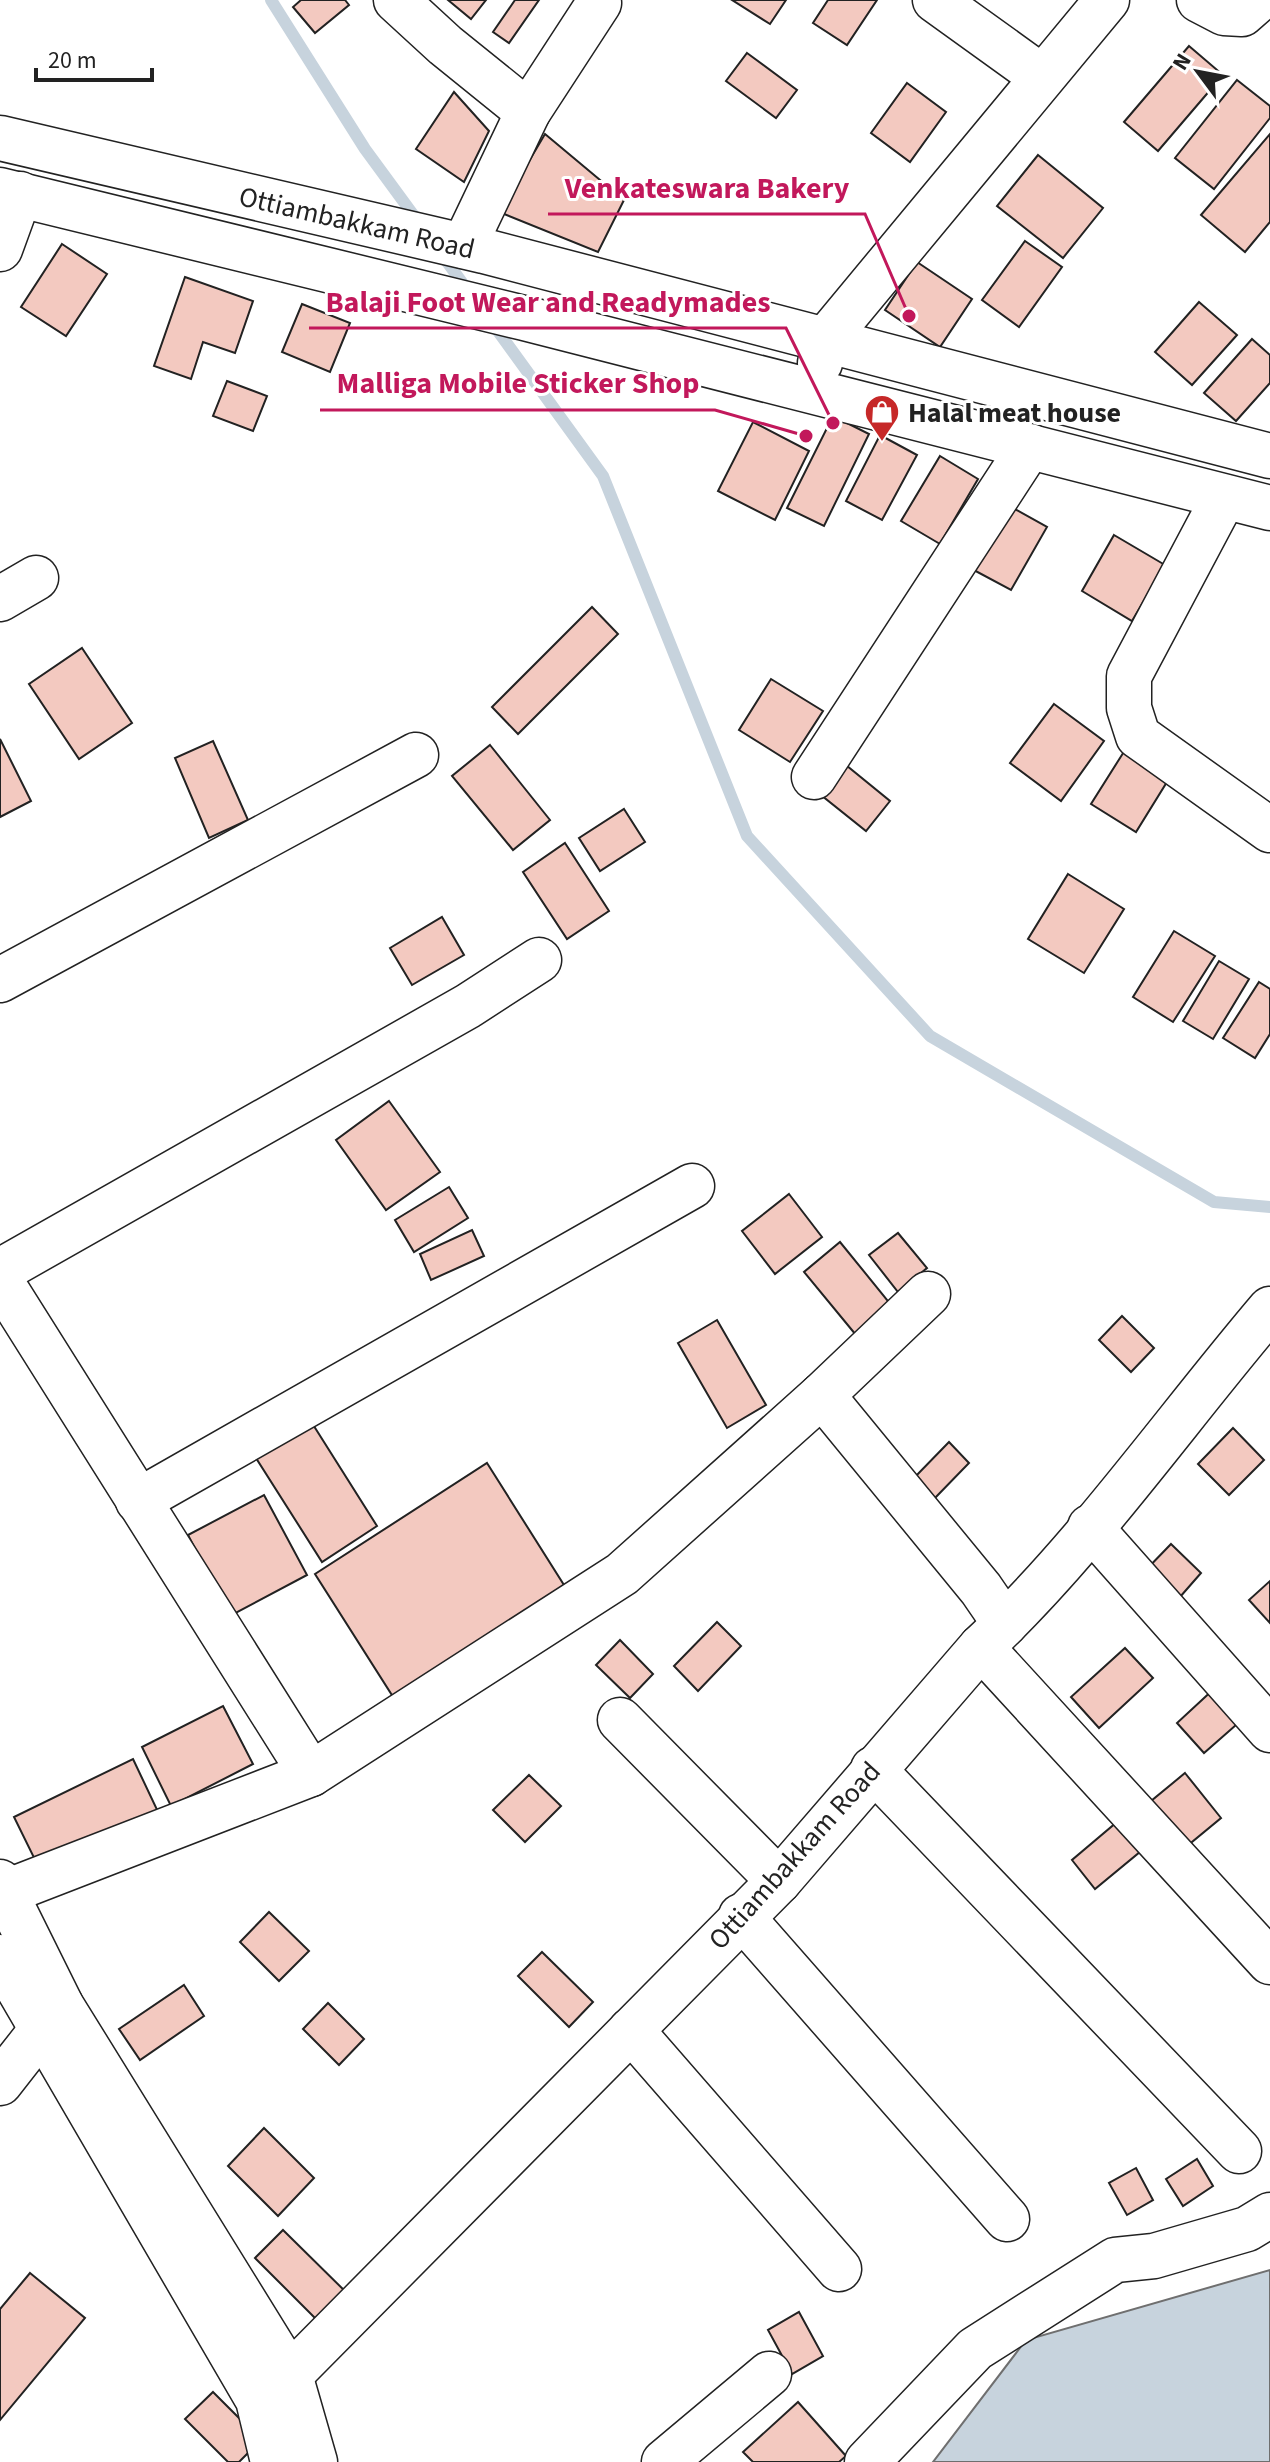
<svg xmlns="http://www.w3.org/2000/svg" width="1270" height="2462" font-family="'Source Sans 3',sans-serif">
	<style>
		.water { fill: #c7d3dd; stroke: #6f6f6f; stroke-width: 2 }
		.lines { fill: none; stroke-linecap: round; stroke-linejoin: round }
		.stream { stroke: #c7d3dd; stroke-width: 12 }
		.building { fill: #f3c9c0; stroke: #222; stroke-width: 2 }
		.minor-casing { stroke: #222; stroke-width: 47 }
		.major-casing { stroke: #222; stroke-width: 47 }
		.minor { stroke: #fff; stroke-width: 44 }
		.major { stroke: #fff; stroke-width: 44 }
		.labels { text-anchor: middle; stroke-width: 6; stroke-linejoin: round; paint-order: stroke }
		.street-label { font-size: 28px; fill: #222; stroke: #fff }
		.poi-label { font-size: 28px; font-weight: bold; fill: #222; stroke: #fff; text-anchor: start }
		.leader { fill: none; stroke: #c2185b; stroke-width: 3 }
		.callout-dot { fill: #c2185b; stroke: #fff; stroke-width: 3 }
		.callout-label { font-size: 30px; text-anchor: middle; font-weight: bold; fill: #c2185b; stroke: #fff; stroke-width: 6; stroke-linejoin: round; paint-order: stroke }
	</style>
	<rect width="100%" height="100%" fill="#fff"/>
	<path class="water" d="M 1270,2270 L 1270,2462 L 933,2462 L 1026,2340 Z"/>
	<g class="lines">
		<g class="stream">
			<path d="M 271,0 L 365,149 L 420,224"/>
			<path d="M 442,255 L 469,292"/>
			<path d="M 492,323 L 603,476 L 747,836 L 930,1036 L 1214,1202 L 1270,1207"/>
		</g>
	</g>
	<g class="building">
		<path d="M 301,0 L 345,0 L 349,5 L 315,33 L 293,7 Z"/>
		<path d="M 448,0 L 486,0 L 471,19 Z"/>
		<path d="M 515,0 L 539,0 L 509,43 L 493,32 Z"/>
		<path d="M 732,0 L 786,0 L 770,24 Z"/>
		<path d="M 828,0 L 877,0 L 847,45 L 813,23 Z"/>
		<path d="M 1189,46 L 1223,75 L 1158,151 L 1124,122 Z"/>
		<path d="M 747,53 L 797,90 L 776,118 L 726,81 Z"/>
		<path d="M 1237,80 L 1270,106 L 1270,118 L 1214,189 L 1175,158 Z"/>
		<path d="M 907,83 L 946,112 L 910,162 L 871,133 Z"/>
		<path d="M 454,92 L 489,131 L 464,182 L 416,149 Z"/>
		<path d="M 545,134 L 624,200 L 598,252 L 499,212 Z"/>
		<path d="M 1270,134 L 1270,222 L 1245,252 L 1201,215 Z"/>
		<path d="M 1038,155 L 1103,208 L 1063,258 L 997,206 Z"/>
		<path d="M 1025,241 L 1062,267 L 1019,327 L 982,300 Z"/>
		<path d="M 62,244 L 107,274 L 66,336 L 21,307 Z"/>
		<path d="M 917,262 L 972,299 L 940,347 L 885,310 Z"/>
		<path d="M 185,277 L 253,301 L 235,353 L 203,342 L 191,379 L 154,366 Z"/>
		<path d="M 1199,302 L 1237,335 L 1192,385 L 1155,352 Z"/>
		<path d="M 302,304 L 350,323 L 330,372 L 282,352 Z"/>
		<path d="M 1252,339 L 1270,355 L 1270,383 L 1236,421 L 1204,393 Z"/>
		<path d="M 227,381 L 267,396 L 253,431 L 213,416 Z"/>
		<path d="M 833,416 L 869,434 L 824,526 L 787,508 Z"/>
		<path d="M 753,422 L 809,451 L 775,520 L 718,491 Z"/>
		<path d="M 880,435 L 917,455 L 882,520 L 846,501 Z"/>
		<path d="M 940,456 L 978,479 L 940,544 L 901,521 Z"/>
		<path d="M 1006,504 L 1047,527 L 1011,590 L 970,568 Z"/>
		<path d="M 1114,535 L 1165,565 L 1132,621 L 1082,591 Z"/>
		<path d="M 592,607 L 618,634 L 518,734 L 492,707 Z"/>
		<path d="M 82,648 L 132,723 L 79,759 L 29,684 Z"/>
		<path d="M 771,679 L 823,711 L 790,762 L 739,730 Z"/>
		<path d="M 1054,704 L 1104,741 L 1061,801 L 1010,763 Z"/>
		<path d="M 0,739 L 31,801 L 0,817 Z"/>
		<path d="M 213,741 L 248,820 L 209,838 L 175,758 Z"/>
		<path d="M 490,745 L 550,820 L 513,850 L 452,776 Z"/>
		<path d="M 1125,750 L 1170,777 L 1136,832 L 1091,804 Z"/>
		<path d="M 841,761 L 890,801 L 866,831 L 816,791 Z"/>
		<path d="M 624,809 L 645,842 L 600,871 L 579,838 Z"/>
		<path d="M 565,843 L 609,911 L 567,939 L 523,872 Z"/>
		<path d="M 1068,874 L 1124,909 L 1084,973 L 1028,939 Z"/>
		<path d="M 442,917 L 464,955 L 412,985 L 390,948 Z"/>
		<path d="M 1174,931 L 1215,956 L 1173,1022 L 1133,997 Z"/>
		<path d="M 1219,961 L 1249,979 L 1213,1039 L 1183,1021 Z"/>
		<path d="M 1259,982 L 1270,989 L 1270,1034 L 1255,1058 L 1223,1038 Z"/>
		<path d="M 389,1101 L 440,1172 L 386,1210 L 336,1140 Z"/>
		<path d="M 449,1187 L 468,1218 L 414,1252 L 395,1220 Z"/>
		<path d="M 789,1194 L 822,1237 L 775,1274 L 742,1231 Z"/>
		<path d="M 472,1230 L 484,1256 L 431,1280 L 420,1254 Z"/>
		<path d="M 898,1233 L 927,1268 L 898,1292 L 869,1255 Z"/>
		<path d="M 840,1242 L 892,1306 L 856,1335 L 804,1272 Z"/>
		<path d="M 1122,1316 L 1154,1348 L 1131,1372 L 1099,1340 Z"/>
		<path d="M 717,1320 L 766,1405 L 727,1428 L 678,1343 Z"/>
		<path d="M 312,1423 L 377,1526 L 322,1562 L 256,1458 Z"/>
		<path d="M 1233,1428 L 1264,1460 L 1229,1495 L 1198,1464 Z"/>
		<path d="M 949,1442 L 969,1463 L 933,1500 L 912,1480 Z"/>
		<path d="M 487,1463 L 569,1593 L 397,1703 L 315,1574 Z"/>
		<path d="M 264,1495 L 307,1575 L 230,1616 L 188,1535 Z"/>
		<path d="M 1171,1544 L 1201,1573 L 1173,1605 L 1141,1575 Z"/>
		<path d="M 1270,1581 L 1270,1623 L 1249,1600 Z"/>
		<path d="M 717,1622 L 741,1646 L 698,1691 L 674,1666 Z"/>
		<path d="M 620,1640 L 653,1674 L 630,1698 L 596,1665 Z"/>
		<path d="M 1125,1648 L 1153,1678 L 1099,1728 L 1071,1697 Z"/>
		<path d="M 1216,1687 L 1244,1718 L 1204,1753 L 1177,1723 Z"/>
		<path d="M 223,1706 L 253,1764 L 171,1806 L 142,1747 Z"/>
		<path d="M 133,1759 L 160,1816 L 42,1874 L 14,1817 Z"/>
		<path d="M 1185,1773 L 1221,1818 L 1181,1851 L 1145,1806 Z"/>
		<path d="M 529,1775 L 561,1806 L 525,1842 L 493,1810 Z"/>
		<path d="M 1117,1822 L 1141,1851 L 1095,1889 L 1072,1860 Z"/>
		<path d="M 269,1912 L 309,1951 L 279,1981 L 240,1942 Z"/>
		<path d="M 542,1952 L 593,2002 L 569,2027 L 518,1976 Z"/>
		<path d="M 184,1985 L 204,2016 L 140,2060 L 119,2029 Z"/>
		<path d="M 328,2003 L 364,2039 L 339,2065 L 303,2029 Z"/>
		<path d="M 264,2128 L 314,2178 L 278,2216 L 228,2166 Z"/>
		<path d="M 1197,2159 L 1213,2186 L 1183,2206 L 1166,2179 Z"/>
		<path d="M 1136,2168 L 1153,2200 L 1127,2215 L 1109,2183 Z"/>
		<path d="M 283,2230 L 355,2301 L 327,2330 L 255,2258 Z"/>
		<path d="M 30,2273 L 85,2318 L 0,2420 L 0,2309 Z"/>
		<path d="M 799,2312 L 823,2356 L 792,2374 L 768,2330 Z"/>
		<path d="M 213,2392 L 261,2440 L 239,2462 L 228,2462 L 185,2419 Z"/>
		<path d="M 798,2402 L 846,2456 L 839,2462 L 753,2462 L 743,2452 Z"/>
	</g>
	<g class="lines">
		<defs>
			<g id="minor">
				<path d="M 396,0 L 445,45 L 528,112"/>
				<path d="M 935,0 L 1042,77"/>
				<path d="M 1199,0 L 1224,13 L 1242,14 L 1258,0"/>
				<path d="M 0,138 L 484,251 L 1270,456"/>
				<path d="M 0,190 L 524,318 L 1270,508"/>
				<path d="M 464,246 L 528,112 L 599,3"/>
				<path d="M 0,249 L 20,194"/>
				<path d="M 820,363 L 826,339 L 1107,0"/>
				<path d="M 1224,497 L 1129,676 L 1129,708 L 1138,736 L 1270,830"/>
				<path d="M 0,599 L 36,578"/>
				<path d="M 814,777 L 1030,446"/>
				<path d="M 0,980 L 416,755"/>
				<path d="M 0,1271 L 468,1006 L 539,960"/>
				<path d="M 0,1280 L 311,1774"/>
				<path d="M 822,1395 L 981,1589 L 1005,1624"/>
				<path d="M 138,1501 L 692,1186"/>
				<path d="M 1090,1527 L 1270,1730"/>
				<path d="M 981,1647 L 1270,1962"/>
				<path d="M 620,1720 L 779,1881"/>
				<path d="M 873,1769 L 1239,2151"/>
				<path d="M 6,1892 L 311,1774 L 622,1574 L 822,1395 L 928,1294"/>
				<path d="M 741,1916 L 1007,2219"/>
				<path d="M 631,2030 L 839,2269"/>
				<path d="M 0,2083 L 61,2005"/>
				<path d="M 290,2375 L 779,1881 L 981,1647 C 1085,1550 1177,1418 1270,1309"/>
				<path d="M 664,2462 L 769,2374"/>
				<path d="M 867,2462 L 975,2349 L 1115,2260 L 1154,2256 L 1247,2229 L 1270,2215"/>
			</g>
			<g id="major">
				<path d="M 0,1882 L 61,2005 L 290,2375 L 315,2462"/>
				<path d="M 0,1957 L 258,2400 L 273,2462"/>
			</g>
		</defs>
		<use href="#minor" class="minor-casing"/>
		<use href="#major" class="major-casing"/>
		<use href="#minor" class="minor"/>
		<use href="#major" class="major"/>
	</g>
	<defs>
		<symbol id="shop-pin" viewBox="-11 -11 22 30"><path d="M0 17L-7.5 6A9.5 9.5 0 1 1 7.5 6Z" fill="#c62828" stroke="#fff"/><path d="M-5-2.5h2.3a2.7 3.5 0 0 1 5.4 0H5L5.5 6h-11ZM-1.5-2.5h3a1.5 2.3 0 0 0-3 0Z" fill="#fff"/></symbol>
	</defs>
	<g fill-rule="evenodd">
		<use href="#shop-pin" x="862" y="392" width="40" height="54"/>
	</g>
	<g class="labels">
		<g class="street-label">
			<text transform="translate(357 222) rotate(13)" y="10">Ottiambakkam Road</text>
			<text transform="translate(794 1855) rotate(-48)" y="10">Ottiambakkam Road</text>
		</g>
		<g class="poi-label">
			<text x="908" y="422">Halal meat house</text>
		</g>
	</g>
	<path class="leader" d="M909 316L865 214H548M833 423L786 328H309M806 436L715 410H320"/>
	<g class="callout-dot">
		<circle cx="909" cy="316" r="8"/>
		<circle cx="833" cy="423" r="8"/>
		<circle cx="806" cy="436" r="8"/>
	</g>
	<g class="callout-label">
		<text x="707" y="198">Venkateswara Bakery</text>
		<text x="548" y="312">Balaji Foot Wear and Readymades</text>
		<text x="518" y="393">Malliga Mobile Sticker Shop</text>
	</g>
	<g transform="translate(1198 72) rotate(302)" stroke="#ffffff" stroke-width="6" paint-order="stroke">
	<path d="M0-6L14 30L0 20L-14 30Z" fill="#222222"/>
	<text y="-12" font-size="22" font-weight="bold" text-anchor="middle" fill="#222222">N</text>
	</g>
	<path d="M36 68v12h116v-12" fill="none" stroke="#222222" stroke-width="4"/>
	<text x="48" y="68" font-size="24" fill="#222222" stroke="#ffffff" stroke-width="6" paint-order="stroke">20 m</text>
</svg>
